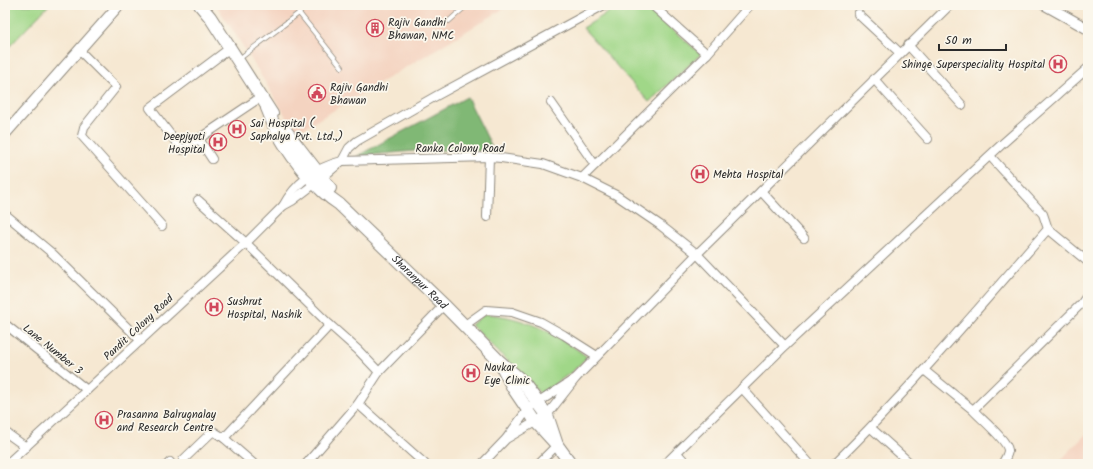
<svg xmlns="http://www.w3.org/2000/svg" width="1093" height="469" font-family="Kalam,sans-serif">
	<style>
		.built { fill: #f4d3c0 }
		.green { fill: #a0d788; stroke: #66815a }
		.forest { fill: #80b874; stroke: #567250 }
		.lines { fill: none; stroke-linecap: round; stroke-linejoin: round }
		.service-casing { stroke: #908a7e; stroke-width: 5.5 }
		.minor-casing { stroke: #908a7e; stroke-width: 10 }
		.tertiary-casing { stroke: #908a7e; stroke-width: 12 }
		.secondary-casing { stroke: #908a7e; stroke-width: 14 }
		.service { stroke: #fff; stroke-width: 4 }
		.minor { stroke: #fff; stroke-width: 8 }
		.tertiary { stroke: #fff; stroke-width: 10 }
		.secondary { stroke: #fff; stroke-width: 12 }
		.labels { text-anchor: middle; stroke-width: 3.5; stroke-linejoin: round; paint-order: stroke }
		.poi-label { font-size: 11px; fill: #2b2b2b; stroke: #fbf7ec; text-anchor: start }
		.street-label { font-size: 11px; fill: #2b2b2b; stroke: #fbf7ec }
	</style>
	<rect width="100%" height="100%" fill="#fbf7ec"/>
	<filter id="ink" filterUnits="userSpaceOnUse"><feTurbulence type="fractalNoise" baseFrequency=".025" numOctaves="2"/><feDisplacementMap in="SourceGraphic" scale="8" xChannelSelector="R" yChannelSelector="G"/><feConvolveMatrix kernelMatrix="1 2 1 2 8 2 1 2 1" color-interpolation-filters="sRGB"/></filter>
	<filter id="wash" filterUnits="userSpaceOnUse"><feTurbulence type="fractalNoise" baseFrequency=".012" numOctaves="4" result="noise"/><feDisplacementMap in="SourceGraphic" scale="16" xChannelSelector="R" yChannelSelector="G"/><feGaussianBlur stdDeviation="0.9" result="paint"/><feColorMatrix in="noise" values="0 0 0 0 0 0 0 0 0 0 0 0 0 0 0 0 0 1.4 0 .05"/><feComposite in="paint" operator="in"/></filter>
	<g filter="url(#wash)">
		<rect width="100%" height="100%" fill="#f6e8d2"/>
		<g class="built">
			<path d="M 216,5 L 510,5 L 296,133 L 248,54 Z"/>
			<path d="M 1088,432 L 1088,464 L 1057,464 Z"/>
		</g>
		<g class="green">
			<path d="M 5,5 L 49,5 L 5,51 Z"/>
			<path d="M 620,5 L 647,8 L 701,54 L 649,102 L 583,28 Z"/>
			<path d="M 485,314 C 523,316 558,334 587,357 L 573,371 L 541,394 L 471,325 Z"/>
		</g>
		<path class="forest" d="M 467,97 L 494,151 L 426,150 L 357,156 Z"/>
	</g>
	<g filter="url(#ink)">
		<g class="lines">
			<defs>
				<g id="service">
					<path d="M 299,13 L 342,67"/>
					<path d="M 449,21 L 467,5"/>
					<path d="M 239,59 L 299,13 L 300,5"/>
				</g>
				<g id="minor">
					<path d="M 858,14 L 900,53"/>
					<path d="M 908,45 L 962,105"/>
					<path d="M 230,48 L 150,108 L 182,150 L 261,97"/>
					<path d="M 79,50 L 116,87 L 84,127 L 82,136 L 162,226"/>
					<path d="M 707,54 L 750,5"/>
					<path d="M 874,79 L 928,139"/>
					<path d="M 551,102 L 595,165"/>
					<path d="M 199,139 L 212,159"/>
					<path d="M 582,178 L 707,54 L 652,5"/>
					<path d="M 761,191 L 804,238"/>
					<path d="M 198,200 L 246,243 L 330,325 L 358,350 L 379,372"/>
					<path d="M 283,206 C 295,183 317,167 342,161 L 489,157 L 501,158 L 543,164 L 582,178 L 616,195 L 660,225 L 697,254 L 785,346"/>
					<path d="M 5,214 L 53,254 L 141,341"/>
					<path d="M 487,217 L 489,157"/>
					<path d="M 1048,229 L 1088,262"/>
					<path d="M 5,324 L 87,390"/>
					<path d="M 465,325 L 486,310 L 512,312 L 541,322 L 564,335 L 597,356"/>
					<path d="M 924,370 L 973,410"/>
					<path d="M 576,378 L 697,254 L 950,5"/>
					<path d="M 742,388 L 810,464"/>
					<path d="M 358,404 L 425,464"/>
					<path d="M 871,428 L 911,464"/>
					<path d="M 5,432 L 26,447"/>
					<path d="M 677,453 L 687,464"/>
					<path d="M 183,460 L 213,431 L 224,438"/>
					<path d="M 7,464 L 246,243 L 283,206 L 292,201 L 322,178 L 342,161 L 349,148 L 357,141 L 436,96 L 604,5"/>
					<path d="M 168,464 L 170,462"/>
					<path d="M 254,464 L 224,438 L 330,325"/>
					<path d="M 306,464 L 358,404 L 379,372 L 444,305"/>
					<path d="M 482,464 L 506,439 L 528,409 L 576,378 L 547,415 L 506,439"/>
					<path d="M 538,464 L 557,445"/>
					<path d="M 665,464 L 785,346 L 1001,145 L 1088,68"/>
					<path d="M 834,464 C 909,390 978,309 1048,229 L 1043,214 L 990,156"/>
					<path d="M 1002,464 C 1005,459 1008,455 1008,450 C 1007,440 980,418 973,410 L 1082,303 L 1088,294"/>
				</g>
				<g id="tertiary">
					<path d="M 1045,5 L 1088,29"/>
					<path d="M 5,134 L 119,5"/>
				</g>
				<g id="secondary">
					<path d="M 200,5 L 210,17 L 272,114"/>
					<path id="s1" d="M 267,108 C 271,117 274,128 280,137 C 294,161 316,189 339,204 L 444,305 L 498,360 L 522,381 L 547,415 L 557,445"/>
					<path d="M 285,130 L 330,188"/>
					<path d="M 503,368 L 513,388 L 536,422 L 557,445 L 571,464"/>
				</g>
			</defs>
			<use href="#service" class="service-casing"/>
			<use href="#minor" class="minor-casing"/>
			<use href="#tertiary" class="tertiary-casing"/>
			<use href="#secondary" class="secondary-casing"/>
			<use href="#service" class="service"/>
			<use href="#minor" class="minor"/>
			<use href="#tertiary" class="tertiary"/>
			<use href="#secondary" class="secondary"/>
		</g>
	</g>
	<defs>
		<symbol id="building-ring" viewBox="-11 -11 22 22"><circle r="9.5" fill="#fbf7ec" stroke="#d1495b" stroke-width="1.5"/><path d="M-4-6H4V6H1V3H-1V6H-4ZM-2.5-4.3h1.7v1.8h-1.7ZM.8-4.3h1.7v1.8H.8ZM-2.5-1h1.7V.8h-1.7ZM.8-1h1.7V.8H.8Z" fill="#d1495b"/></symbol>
		<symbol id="hospital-ring" viewBox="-11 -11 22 22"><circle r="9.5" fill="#fbf7ec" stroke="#d1495b" stroke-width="1.5"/><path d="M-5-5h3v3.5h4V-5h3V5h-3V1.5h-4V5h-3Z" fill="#d1495b"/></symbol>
		<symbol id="civic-ring" viewBox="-11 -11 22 22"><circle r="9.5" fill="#fbf7ec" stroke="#d1495b" stroke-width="1.5"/><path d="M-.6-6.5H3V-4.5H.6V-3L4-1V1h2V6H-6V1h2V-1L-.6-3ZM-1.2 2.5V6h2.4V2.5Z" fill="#d1495b"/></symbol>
	</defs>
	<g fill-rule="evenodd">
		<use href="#building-ring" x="365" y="18" width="20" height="20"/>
		<use href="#hospital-ring" x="1048" y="54" width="20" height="20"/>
		<use href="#civic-ring" x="307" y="83" width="20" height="20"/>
		<use href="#hospital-ring" x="227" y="119" width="20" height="20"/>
		<use href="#hospital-ring" x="208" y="132" width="20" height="20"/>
		<use href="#hospital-ring" x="690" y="164" width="20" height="20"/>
		<use href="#hospital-ring" x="204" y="297" width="20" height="20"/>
		<use href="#hospital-ring" x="461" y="363" width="20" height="20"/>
		<use href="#hospital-ring" x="94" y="410" width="20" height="20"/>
	</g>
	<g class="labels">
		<g class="poi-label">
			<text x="388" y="26">Rajiv Gandhi<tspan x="388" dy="13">Bhawan, NMC</tspan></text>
			<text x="1045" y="68" text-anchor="end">Shinge Superspeciality Hospital</text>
			<text x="330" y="91">Rajiv Gandhi<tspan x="330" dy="13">Bhawan</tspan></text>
			<text x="250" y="127">Sai Hospital (<tspan x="250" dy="13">Saphalya Pvt. Ltd.,)</tspan></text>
			<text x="205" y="140" text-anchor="end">Deepjyoti<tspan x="205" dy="13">Hospital</tspan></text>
			<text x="713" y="178">Mehta Hospital</text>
			<text x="227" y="305">Sushrut<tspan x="227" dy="13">Hospital, Nashik</tspan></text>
			<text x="484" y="371">Navkar<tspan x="484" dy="13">Eye Clinic</tspan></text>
			<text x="117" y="418">Prasanna Balrugnalay<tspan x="117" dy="13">and Research Centre</tspan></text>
		</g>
		<g class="street-label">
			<text x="460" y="152">Ranka Colony Road</text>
			<text dy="4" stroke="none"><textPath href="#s1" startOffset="234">Sharanpur Road</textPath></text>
			<text transform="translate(138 327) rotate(-43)" y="4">Pandit Colony Road</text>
			<text transform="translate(53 349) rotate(39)" y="4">Lane Number 3</text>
		</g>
	</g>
	<rect width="1093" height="469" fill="none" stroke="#fbf7ec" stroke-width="20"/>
	<path d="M939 44v6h67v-6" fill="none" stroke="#2b2b2b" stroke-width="2"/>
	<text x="945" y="44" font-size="12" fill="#2b2b2b" stroke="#fbf7ec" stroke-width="3" paint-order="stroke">50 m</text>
</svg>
